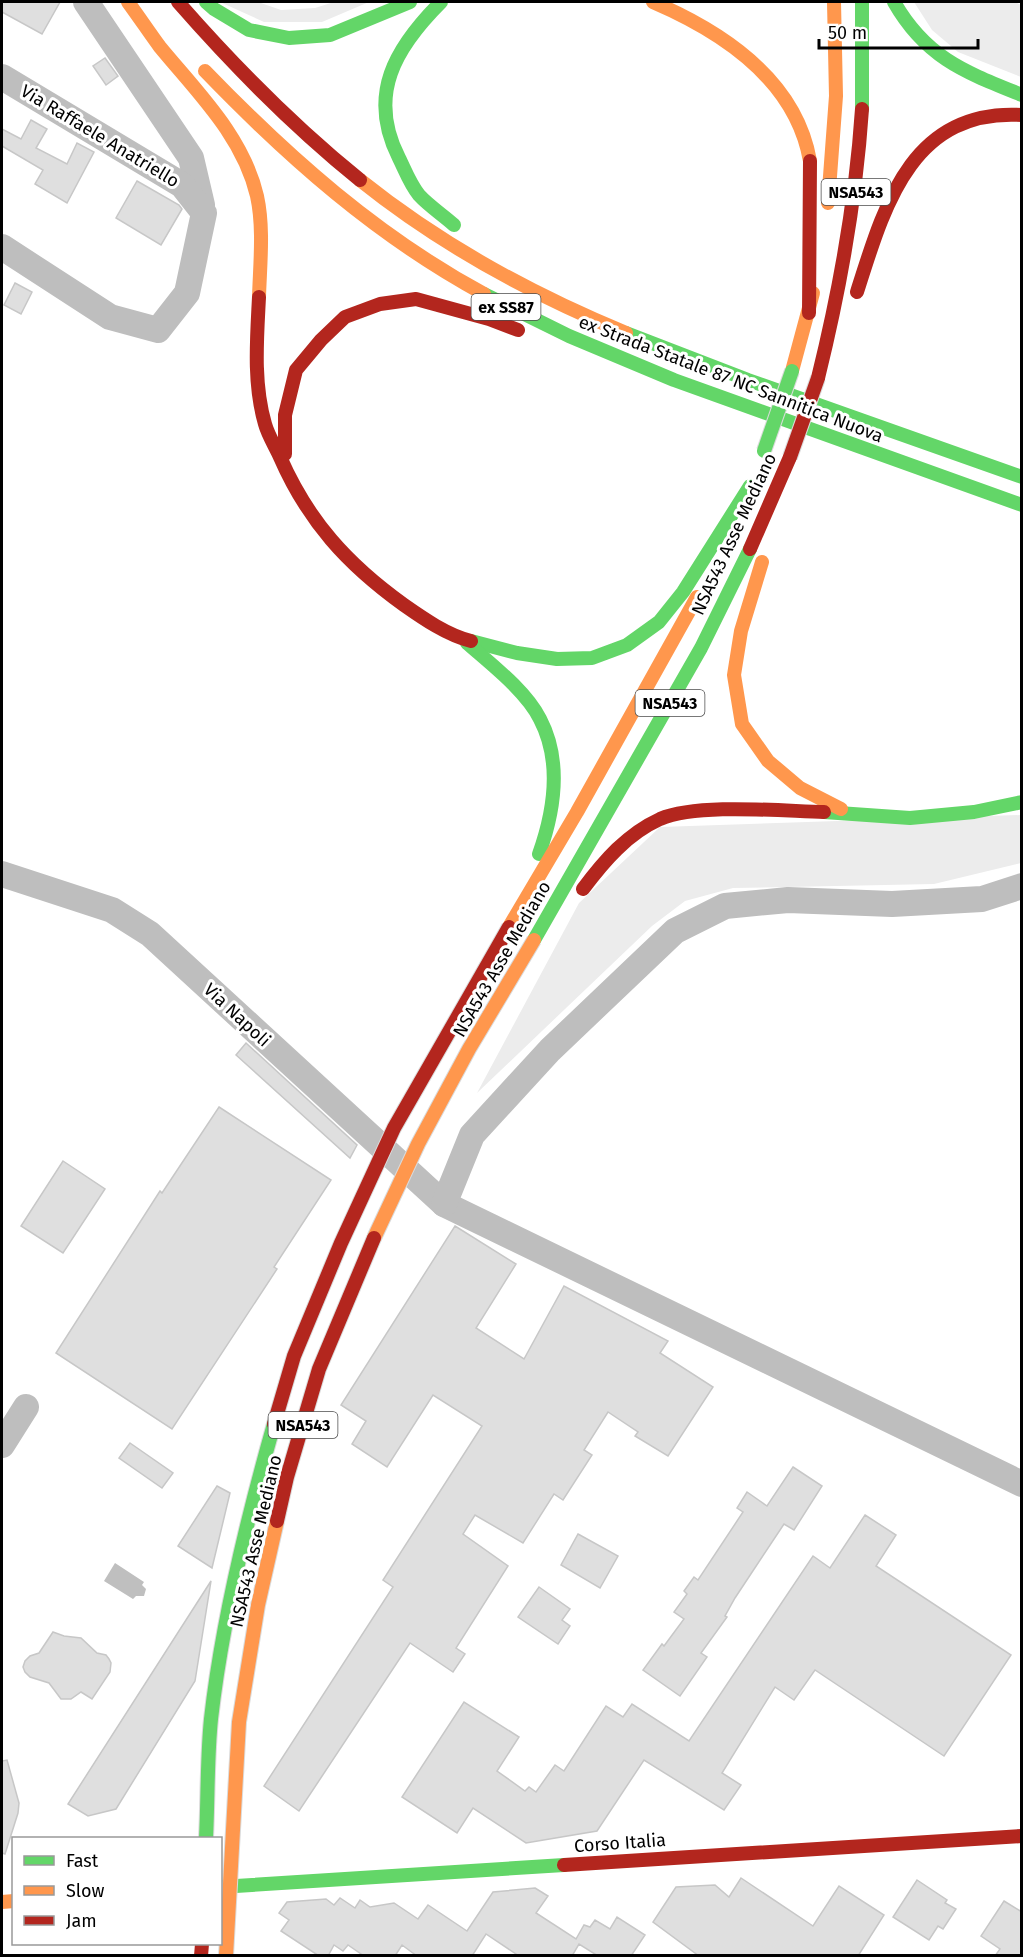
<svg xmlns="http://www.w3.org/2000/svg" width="1023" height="1957" font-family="'Fira Sans',sans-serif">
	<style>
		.green { fill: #ececec }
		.water { fill: #bfbfbf }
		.building { fill: #dfdfdf; stroke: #c7c7c7; stroke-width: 1.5 }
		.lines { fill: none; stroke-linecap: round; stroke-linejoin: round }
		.street { stroke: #bebebe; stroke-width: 26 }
		.fast { stroke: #63d668; stroke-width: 14 }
		.slow { stroke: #ff974d; stroke-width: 14 }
		.jam { stroke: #b3261e; stroke-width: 14 }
		.fast-bridge-casing { stroke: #dbdbdb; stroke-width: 16; stroke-linecap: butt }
		.slow-bridge-casing { stroke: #dbdbdb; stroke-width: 16; stroke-linecap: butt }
		.jam-bridge-casing { stroke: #dbdbdb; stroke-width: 16; stroke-linecap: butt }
		.fast-bridge { stroke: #63d668; stroke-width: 14 }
		.slow-bridge { stroke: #ff974d; stroke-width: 14 }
		.jam-bridge { stroke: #b3261e; stroke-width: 14 }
		.labels { text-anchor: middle; stroke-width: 6; stroke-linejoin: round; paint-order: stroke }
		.shield { fill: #fff; stroke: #4c4c4c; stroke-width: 1.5 }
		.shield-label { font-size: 16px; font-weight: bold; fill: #000 }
		.street-label { font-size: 18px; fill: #000; stroke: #fff }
	</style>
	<rect width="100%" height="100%" fill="#fff"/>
	<g class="green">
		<path d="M 220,2 L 258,2 L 281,10 L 315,8 L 334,2 L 369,2 L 322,22 L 264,22 Z"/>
		<path d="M 914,2 L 1015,2 L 1021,5 L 1021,77 L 958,52 L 932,30 Z"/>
		<path d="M 1021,815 L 1021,863 L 934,884 L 733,888 L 685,901 L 652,926 L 477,1093 L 579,903 L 660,827 Z"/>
	</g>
	<path class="water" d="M 115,1563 L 144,1582 L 142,1585 L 146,1589 L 144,1596 L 136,1596 L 133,1599 L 104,1581 Z"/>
	<g class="building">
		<path d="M 2,2 L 60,2 L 42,34 L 2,12 Z"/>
		<path d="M 105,58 L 118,76 L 106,85 L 93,66 Z"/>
		<path d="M 31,120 L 47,129 L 36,148 L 67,164 L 77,143 L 94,152 L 67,203 L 35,184 L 43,170 L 2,146 L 2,129 L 21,139 Z"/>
		<path d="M 137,181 L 179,205 L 182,209 L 161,245 L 116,218 Z"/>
		<path d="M 15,283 L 32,292 L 21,314 L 4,305 Z"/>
		<path d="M 246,1043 L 357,1145 L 350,1158 L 236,1055 Z"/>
		<path d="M 219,1107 L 331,1180 L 274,1267 L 277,1269 L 172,1429 L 56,1353 L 160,1191 L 162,1193 Z"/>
		<path d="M 63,1161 L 105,1189 L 63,1253 L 21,1226 Z"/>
		<path d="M 455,1226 L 516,1264 L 476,1328 L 524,1359 L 564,1286 L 668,1341 L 660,1353 L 713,1387 L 668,1456 L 635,1436 L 638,1432 L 608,1412 L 584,1450 L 592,1455 L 563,1500 L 554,1494 L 523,1543 L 475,1515 L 463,1534 L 508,1566 L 456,1648 L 465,1654 L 453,1672 L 410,1643 L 299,1811 L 264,1786 L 393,1587 L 383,1580 L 482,1426 L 433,1395 L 387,1467 L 352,1444 L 366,1421 L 341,1405 Z"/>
		<path d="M 130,1443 L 173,1473 L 162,1488 L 119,1458 Z"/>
		<path d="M 793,1467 L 822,1486 L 794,1530 L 784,1524 L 735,1598 L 725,1616 L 727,1617 L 701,1653 L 707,1657 L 680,1696 L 643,1670 L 662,1644 L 664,1646 L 684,1619 L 674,1612 L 687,1594 L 684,1591 L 694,1577 L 698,1580 L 743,1512 L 737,1508 L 747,1492 L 767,1506 Z"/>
		<path d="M 217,1486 L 230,1493 L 212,1568 L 178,1546 Z"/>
		<path d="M 865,1515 L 896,1535 L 876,1566 L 1011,1655 L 944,1756 L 815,1670 L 794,1700 L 775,1687 L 722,1773 L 741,1785 L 724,1810 L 644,1760 L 597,1831 L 526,1843 L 473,1808 L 457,1833 L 402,1797 L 464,1702 L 519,1737 L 497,1771 L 525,1791 L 529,1787 L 536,1792 L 555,1765 L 564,1771 L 606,1706 L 623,1717 L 632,1704 L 689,1741 L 813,1556 L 830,1568 Z"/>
		<path d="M 578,1534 L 618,1556 L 600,1588 L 561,1565 Z"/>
		<path d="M 211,1581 L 195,1681 L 116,1809 L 88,1816 L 68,1804 Z"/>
		<path d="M 539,1587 L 570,1609 L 562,1620 L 570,1626 L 558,1644 L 518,1617 Z"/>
		<path d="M 53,1632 L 64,1636 L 81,1638 L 97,1653 L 106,1655 L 109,1659 L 111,1663 L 110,1672 L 92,1699 L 81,1692 L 71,1699 L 61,1699 L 49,1683 L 30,1677 L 25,1672 L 23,1667 L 25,1661 L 30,1656 L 39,1653 Z"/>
		<path d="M 7,1760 L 19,1803 L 18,1813 L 5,1854 L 2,1853 L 2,1761 Z"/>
		<path d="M 741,1878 L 813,1926 L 839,1886 L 884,1915 L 858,1956 L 699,1956 L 653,1922 L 676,1887 L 715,1885 L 729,1897 Z"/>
		<path d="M 917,1880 L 947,1900 L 945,1903 L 956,1909 L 943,1929 L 938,1926 L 929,1940 L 893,1917 Z"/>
		<path d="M 535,1888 L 548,1896 L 536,1913 L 576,1939 L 584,1925 L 590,1927 L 595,1920 L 610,1929 L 617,1917 L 645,1935 L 631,1956 L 598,1956 L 579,1944 L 572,1956 L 519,1956 L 486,1934 L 472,1956 L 417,1956 L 402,1945 L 395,1956 L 364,1956 L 348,1945 L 343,1951 L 334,1945 L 328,1956 L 319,1956 L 281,1931 L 289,1920 L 279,1913 L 287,1902 L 326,1899 L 334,1905 L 340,1898 L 355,1908 L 360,1900 L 370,1907 L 394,1903 L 418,1919 L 428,1905 L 467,1931 L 493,1892 Z"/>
		<path d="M 1004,1901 L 1022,1912 L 1022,1956 L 995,1956 L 1000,1949 L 981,1936 Z"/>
	</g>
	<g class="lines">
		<g class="street">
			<path d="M 86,2 L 191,158 L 202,205"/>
			<path d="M 2,77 L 182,185 L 204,213 L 187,293 L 158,330 L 110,317 L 2,247"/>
			<path d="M 2,874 L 112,910 L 150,934 L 444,1204 L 1022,1484"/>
			<path d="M 444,1204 L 472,1135 L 550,1050 L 675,931 L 725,906 L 788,900 L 892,904 L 982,899 L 1022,886"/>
			<path d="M 2,1445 L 26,1407"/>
		</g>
		<g class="fast">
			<path d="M 206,2 L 214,9 L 249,30 L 289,38 L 330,35 L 410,2"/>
			<path d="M 441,2 C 395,48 367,95 399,158 C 405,170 410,184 419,195 C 429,206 443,215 454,225"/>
			<path d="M 862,2 L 862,109"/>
			<path d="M 894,2 C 926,58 965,72 1022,95"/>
			<path d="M 484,294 L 569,336 L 674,380 L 1022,505"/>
			<path d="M 626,333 L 748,380 L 1022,477"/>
			<path d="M 471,641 L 517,653 L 557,659 L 592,658 L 627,645 L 659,622 L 683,592 L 750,486"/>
			<path d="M 467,643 C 491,664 526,691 540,719 C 562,761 554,812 539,854"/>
			<path d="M 824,812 L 910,818 L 974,812 L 1022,802"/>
			<path d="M 534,940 L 701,648 L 750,549"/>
			<path d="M 220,1887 L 564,1865"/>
		</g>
		<g class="slow">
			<path d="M 128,2 C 139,17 149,32 160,47 C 197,92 243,136 257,196 C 264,228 260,264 259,297"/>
			<path d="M 653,2 C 723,32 796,80 810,161"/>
			<path d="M 205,71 C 289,158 377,236 484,294"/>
			<path d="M 360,180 C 440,244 531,294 626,333"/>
			<path d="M 828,203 L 836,96 L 834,2"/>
			<path d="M 792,371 L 813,293"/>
			<path d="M 762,562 L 741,631 L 734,675 L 742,724 L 768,761 L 800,788 L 841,809"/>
			<path d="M 509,927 L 577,812 L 697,597"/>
			<path d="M 2,1902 L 14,1901"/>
		</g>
		<g class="jam">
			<path d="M 178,2 C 234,66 293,126 360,180"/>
			<path d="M 857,292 C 884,207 911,108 1022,115"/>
			<path d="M 259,297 C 257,338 253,383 265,424 C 268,435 275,446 280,457 C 308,521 347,564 404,605 C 424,619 447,635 471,641"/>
			<path d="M 809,313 L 810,161"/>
			<path d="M 818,378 C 840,289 856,200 862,109"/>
			<path d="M 285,454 L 285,415 L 296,370 L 321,340 L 345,317 L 380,304 L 416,299 L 489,319 L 518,330"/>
			<path d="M 750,549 L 790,457"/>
			<path d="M 583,889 C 604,861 627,834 660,819 C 698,803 781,811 824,812"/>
			<path d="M 564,1865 L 1022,1836"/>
			<path d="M 201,1956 L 202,1944"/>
		</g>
		<defs>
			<g id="fast-bridge">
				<path d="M 764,451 L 792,371"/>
				<path d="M 206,1838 C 208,1799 207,1758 211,1719 C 222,1621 247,1519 274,1424"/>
			</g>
			<g id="slow-bridge">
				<path d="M 374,1238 L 418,1144 L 469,1049 L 534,940"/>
				<path d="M 226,1956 L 239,1722 L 258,1605 L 277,1521"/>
			</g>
			<g id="jam-bridge">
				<path d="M 790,457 L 818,378"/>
				<path d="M 274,1424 L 294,1356 L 341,1243 L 394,1128 L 509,927"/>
				<path d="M 277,1521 L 287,1477 L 319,1369 L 374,1238"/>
			</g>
		</defs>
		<use href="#fast-bridge" class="fast-bridge-casing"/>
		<use href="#slow-bridge" class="slow-bridge-casing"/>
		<use href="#jam-bridge" class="jam-bridge-casing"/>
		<use href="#fast-bridge" class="fast-bridge"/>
		<use href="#slow-bridge" class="slow-bridge"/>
		<use href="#jam-bridge" class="jam-bridge"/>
	</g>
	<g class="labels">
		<g class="shield">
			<rect x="821.5" y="179" width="69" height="26" rx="4.5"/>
			<rect x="471.5" y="294" width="69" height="26" rx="4.5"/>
			<rect x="635.5" y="690" width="69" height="26" rx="4.5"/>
			<rect x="268.5" y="1412" width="69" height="26" rx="4.5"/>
		</g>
		<g class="shield-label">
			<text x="856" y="198">NSA543</text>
			<text x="506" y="313">ex SS87</text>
			<text x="670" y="709">NSA543</text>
			<text x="303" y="1431">NSA543</text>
		</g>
		<g class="street-label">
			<text transform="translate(100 136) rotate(31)" y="6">Via Raffaele Anatriello</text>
			<text transform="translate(731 379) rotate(21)" y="6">ex Strada Statale 87 NC Sannitica Nuova</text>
			<text transform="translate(734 534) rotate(-65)" y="6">NSA543 Asse Mediano</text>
			<text transform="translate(502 959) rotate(-60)" y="6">NSA543 Asse Mediano</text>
			<text transform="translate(237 1015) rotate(43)" y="6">Via Napoli</text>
			<text transform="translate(256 1541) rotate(-77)" y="6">NSA543 Asse Mediano</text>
			<text transform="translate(620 1843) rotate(-4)" y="6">Corso Italia</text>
		</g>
	</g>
	<rect width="1023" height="1957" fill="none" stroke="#000000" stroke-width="6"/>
	<rect x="12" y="1837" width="210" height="108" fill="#ffffff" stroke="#999999" stroke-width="1.5"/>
	<rect x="24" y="1856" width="30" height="9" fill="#63d668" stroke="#999999" stroke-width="1.5"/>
	<text x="66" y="1867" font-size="18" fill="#000000">Fast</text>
	<rect x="24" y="1886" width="30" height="9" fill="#ff974d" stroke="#999999" stroke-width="1.5"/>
	<text x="66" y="1897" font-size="18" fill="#000000">Slow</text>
	<rect x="24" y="1916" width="30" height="9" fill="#b3261e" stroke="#999999" stroke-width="1.5"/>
	<text x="66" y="1927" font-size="18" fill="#000000">Jam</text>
	<path d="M819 39v9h159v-9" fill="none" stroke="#000000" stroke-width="3"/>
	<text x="828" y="39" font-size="18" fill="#000000" stroke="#ffffff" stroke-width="4.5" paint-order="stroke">50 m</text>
</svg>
